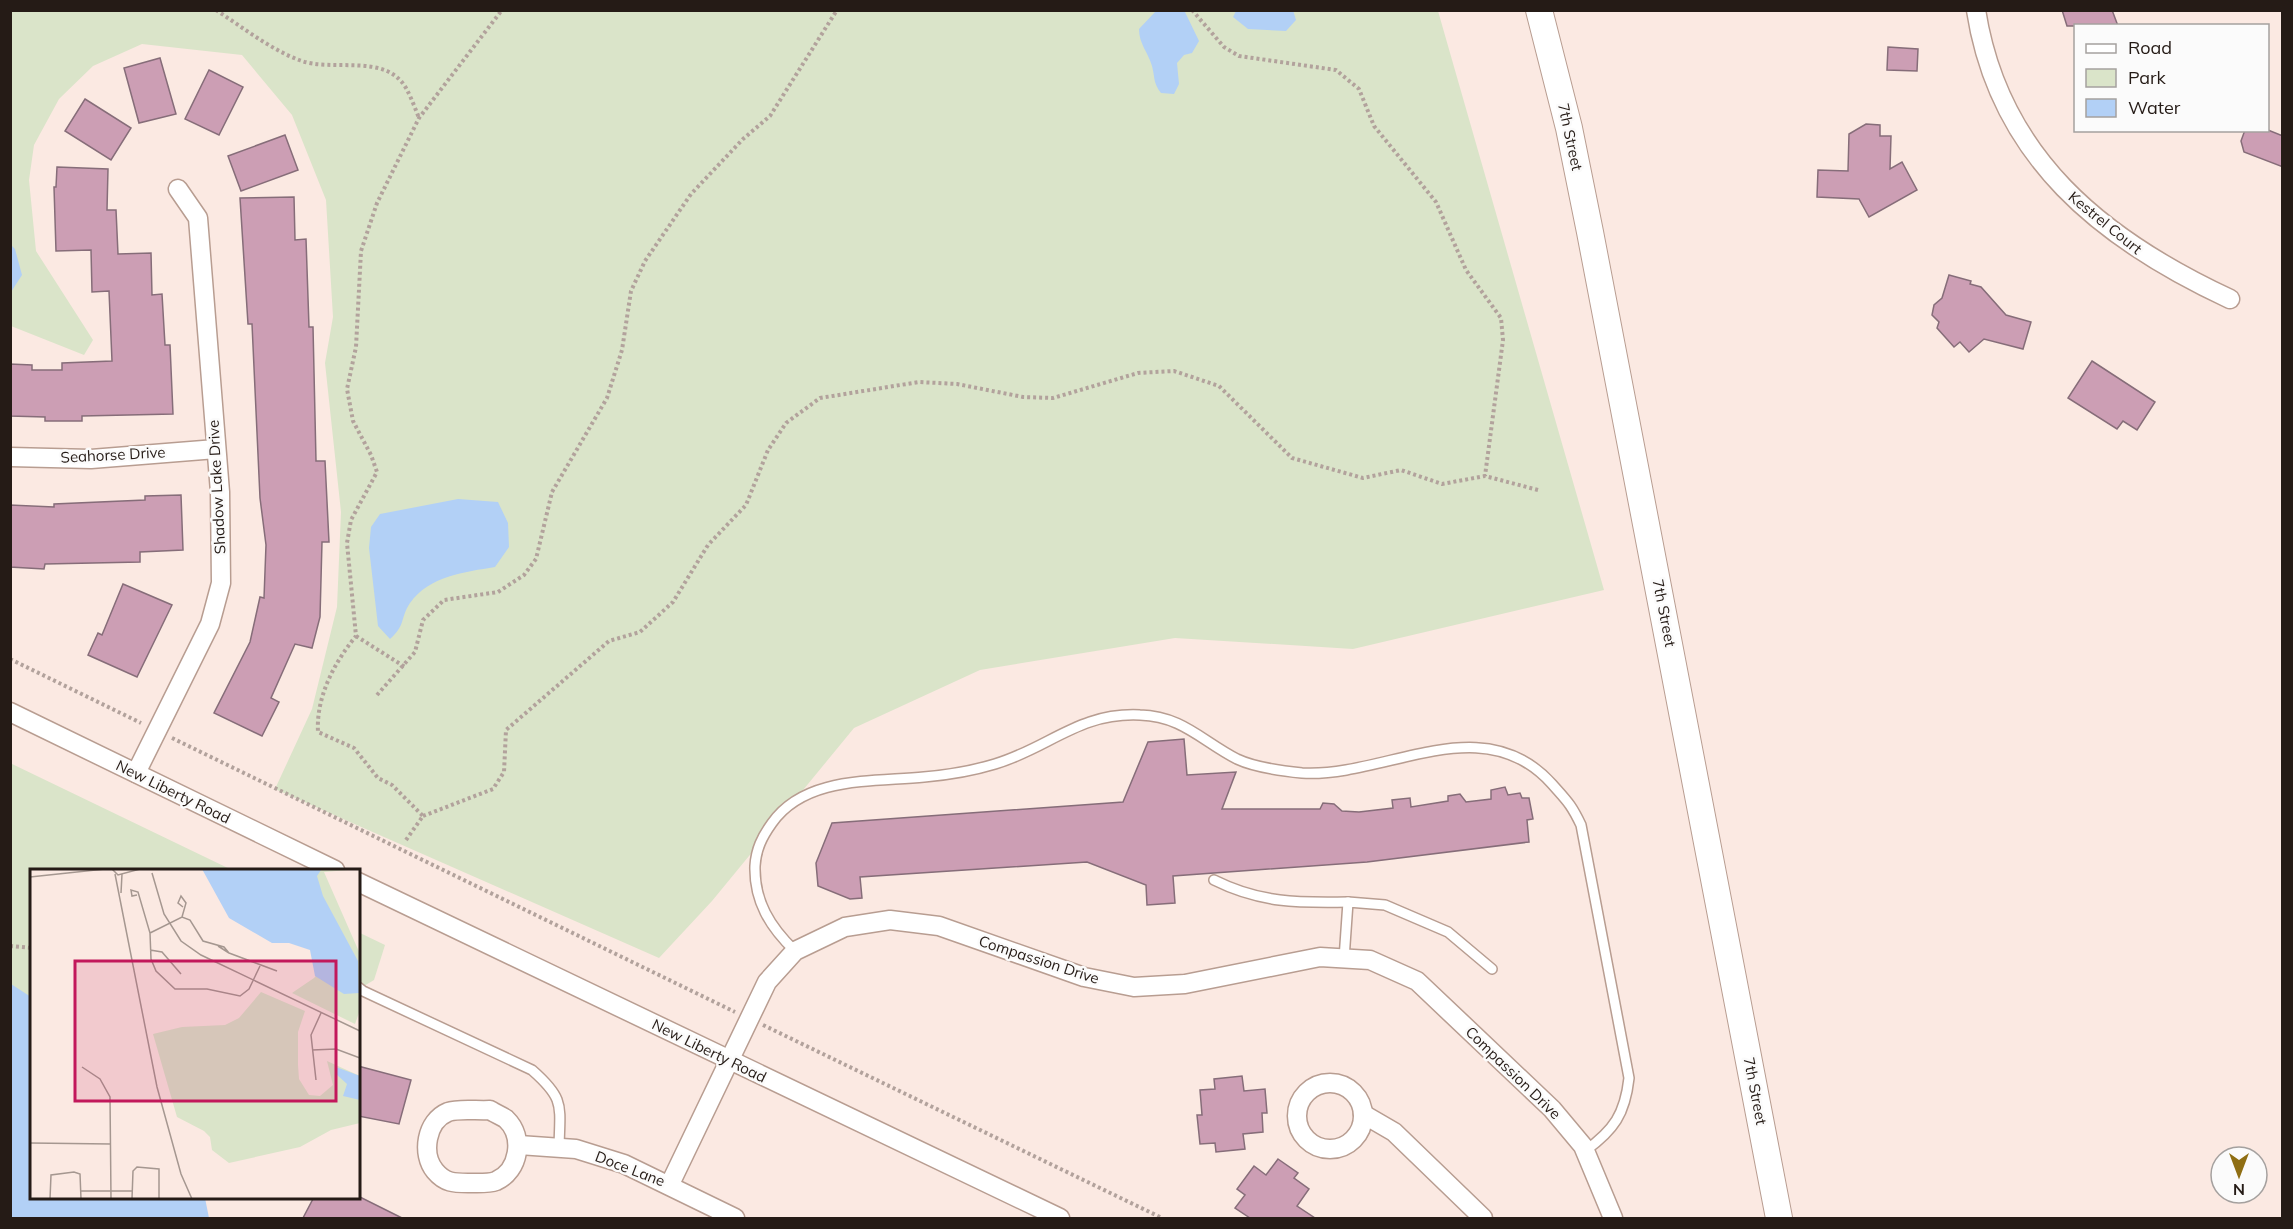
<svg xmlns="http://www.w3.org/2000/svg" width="2293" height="1229" font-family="Mulish,sans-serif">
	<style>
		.green { fill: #dae4c9 }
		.water { fill: #b2d0f6 }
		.building { fill: #cc9eb4; stroke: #866d79; stroke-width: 1.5 }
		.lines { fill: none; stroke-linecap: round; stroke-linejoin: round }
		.lane-casing { stroke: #b89d91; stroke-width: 12 }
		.street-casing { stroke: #b89d91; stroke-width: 21 }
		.secondary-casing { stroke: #b89d91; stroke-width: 28 }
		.path { stroke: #b2a29c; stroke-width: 4; stroke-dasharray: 3 3; stroke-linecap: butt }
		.lane { stroke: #fff; stroke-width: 9 }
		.street { stroke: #fff; stroke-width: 18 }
		.secondary { stroke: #fff; stroke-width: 26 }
		.labels { text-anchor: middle; stroke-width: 5; stroke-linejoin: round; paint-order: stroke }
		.street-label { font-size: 15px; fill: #251b16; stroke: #fbfbfb }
		.inset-road { fill: none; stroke: #a59790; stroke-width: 1.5 }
		.view { fill: #c2185b; fill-opacity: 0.15; stroke: #c2185b; stroke-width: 3 }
		.inset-edge { fill: none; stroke: #251b16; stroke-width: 3 }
	</style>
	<rect width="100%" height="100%" fill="#fbe9e2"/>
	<g class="green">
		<path d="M 10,11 L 1438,11 L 1604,590 L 1353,649 L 1175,638 L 980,670 L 854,728 L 712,901 L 659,958 L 275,789 L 312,709 L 337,607 L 341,512 L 325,363 L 333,317 L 326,200 L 292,115 L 242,55 L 142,44 L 93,66 L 59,99 L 34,145 L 29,180 L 36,251 L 93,340 L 84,355 L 11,326 Z"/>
		<path d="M 10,763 L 232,870 L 32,870 L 32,1198 L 11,1218 Z"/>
		<path d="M 358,932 L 385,945 L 374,980 L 359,989 Z"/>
	</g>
	<g class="water">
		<path d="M 1293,10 L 1296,20 L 1286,31 L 1248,29 L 1233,17 L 1236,11 Z"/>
		<path d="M 1156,11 L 1185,12 L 1199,41 L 1192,53 L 1184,55 L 1177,63 L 1179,84 L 1174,94 L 1161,93 C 1153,83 1155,77 1152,66 C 1148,52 1139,44 1139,29 Z"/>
		<path d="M 11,245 L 15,249 L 22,275 L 11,292 Z"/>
		<path d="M 458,499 L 498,502 L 508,523 L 509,547 L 495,567 C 465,572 429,576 410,603 C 400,618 406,625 390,639 L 378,626 L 369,548 L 371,527 L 380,514 Z"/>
		<path d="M 11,984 L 31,997 L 32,1198 L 205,1198 L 209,1218 L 11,1218 Z"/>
	</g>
	<g class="building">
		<path d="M 2062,10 L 2112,10 L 2118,26 L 2067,26 Z"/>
		<path d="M 1888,47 L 1918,49 L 1917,71 L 1887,70 Z"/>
		<path d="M 160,58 L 176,114 L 139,123 L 124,68 Z"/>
		<path d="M 209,70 L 243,87 L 219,135 L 185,119 Z"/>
		<path d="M 85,99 L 131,128 L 111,160 L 65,131 Z"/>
		<path d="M 1866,124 L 1880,125 L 1880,136 L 1891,136 L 1890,169 L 1902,162 L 1917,190 L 1869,217 L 1859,199 L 1817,197 L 1818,170 L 1848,171 L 1849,134 Z"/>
		<path d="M 2245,130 L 2268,130 L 2283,136 L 2283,167 L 2244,152 L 2241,141 Z"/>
		<path d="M 285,135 L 298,170 L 241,191 L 228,156 Z"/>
		<path d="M 57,167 L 108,169 L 107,210 L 116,210 L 118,254 L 151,253 L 152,295 L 162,294 L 165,345 L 170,345 L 173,414 L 82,416 L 82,421 L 45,421 L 45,417 L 10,416 L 10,364 L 32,365 L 32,370 L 62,370 L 62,363 L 112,361 L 109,291 L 92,292 L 91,250 L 56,251 L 54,187 L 56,187 Z"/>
		<path d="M 294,197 L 295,240 L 306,239 L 309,327 L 313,327 L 316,461 L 325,461 L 329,542 L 322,542 L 320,617 L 312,648 L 295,644 L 271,698 L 279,702 L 262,736 L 214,713 L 250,642 L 260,597 L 264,598 L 266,545 L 260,498 L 252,324 L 248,324 L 240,198 Z"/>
		<path d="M 1949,275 L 1971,281 L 1970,284 L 1981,287 L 2006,315 L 2031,322 L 2023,349 L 1984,339 L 1969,352 L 1960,342 L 1954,347 L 1937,328 L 1939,322 L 1932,315 L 1934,305 L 1942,298 Z"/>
		<path d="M 2092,361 L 2155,402 L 2137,430 L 2123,421 L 2117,429 L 2068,398 Z"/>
		<path d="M 181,495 L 183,550 L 140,552 L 140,562 L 45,564 L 44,569 L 10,567 L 10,505 L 54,507 L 54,504 L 145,500 L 145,496 Z"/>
		<path d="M 123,584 L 172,605 L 137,677 L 88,655 L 98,633 L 102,635 Z"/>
		<path d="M 1184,739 L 1187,775 L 1236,772 L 1222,809 L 1320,809 L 1323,803 L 1334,804 L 1342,811 L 1359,812 L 1393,808 L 1392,800 L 1410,798 L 1411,807 L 1448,801 L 1448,796 L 1460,794 L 1466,802 L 1491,799 L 1491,790 L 1505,787 L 1508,795 L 1520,793 L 1522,798 L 1529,798 L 1533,819 L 1527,820 L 1529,842 L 1367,862 L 1173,876 L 1175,903 L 1147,905 L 1146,885 L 1087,862 L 860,877 L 862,898 L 850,899 L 818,886 L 816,863 L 832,823 L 1123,802 L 1148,742 Z"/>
		<path d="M 358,1066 L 411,1080 L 399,1124 L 358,1116 Z"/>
		<path d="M 1242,1076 L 1244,1091 L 1265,1089 L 1267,1113 L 1262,1113 L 1263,1132 L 1243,1134 L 1245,1149 L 1216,1152 L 1215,1143 L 1200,1144 L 1197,1115 L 1202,1115 L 1200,1090 L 1215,1089 L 1214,1079 Z"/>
		<path d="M 1278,1159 L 1298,1173 L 1294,1178 L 1309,1189 L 1297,1206 L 1315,1218 L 1250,1218 L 1235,1208 L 1245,1195 L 1237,1189 L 1254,1166 L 1266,1175 Z"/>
		<path d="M 314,1197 L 360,1197 L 402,1218 L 303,1218 Z"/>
	</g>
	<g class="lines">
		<defs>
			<g id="lane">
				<path d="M 1214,880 C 1260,903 1298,903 1348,902"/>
				<path d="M 795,951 C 770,927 754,901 755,866 C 756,849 762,837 772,823 C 805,776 873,782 924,777 C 948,775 972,771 995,764 C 1049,748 1079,712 1140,715 C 1182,716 1202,741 1237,759 C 1256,768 1282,771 1302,773 C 1387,778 1482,706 1552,784 C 1567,801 1571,804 1581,825 L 1629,1078 C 1625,1114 1614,1130 1585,1151"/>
				<path d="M 1344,959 L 1348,902 L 1385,905 L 1448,932 L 1492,969"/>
				<path d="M 358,987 L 363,991 L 532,1070 C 565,1099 560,1105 559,1147"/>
			</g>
			<g id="street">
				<path d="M 1976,10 C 1999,158 2103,240 2230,299"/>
				<path d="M 10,457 L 91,459 L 216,449"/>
				<path d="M 10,712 L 335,870"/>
				<path d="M 136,773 L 210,624 L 221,583 L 220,492 L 198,218 L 178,189"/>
				<path d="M 358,882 L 1060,1218"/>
				<circle cx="1330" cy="1116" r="33"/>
				<path d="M 490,1110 C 494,1113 502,1116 506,1119 C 525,1137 519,1171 496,1181 C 488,1184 477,1183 468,1183 C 454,1183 445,1183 435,1171 C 421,1154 426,1121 448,1112 C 459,1108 478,1111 490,1110 Z"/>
				<path d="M 1363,1114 L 1394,1132 L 1483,1218"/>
				<path d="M 519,1145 L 576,1149 L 624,1164 L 735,1218"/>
				<path d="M 670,1184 L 767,982 L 795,951 L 845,927 L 890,920 L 939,926 L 1084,977 L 1134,987 L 1185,984 L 1320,957 L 1370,960 L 1417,981 L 1552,1109 L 1583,1146 L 1613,1218"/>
			</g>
			<path id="secondary" d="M 1539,10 L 1569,128 L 1590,232 L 1779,1218"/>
		</defs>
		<use href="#lane" class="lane-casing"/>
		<use href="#street" class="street-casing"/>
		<use href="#secondary" class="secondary-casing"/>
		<g class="path">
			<path d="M 216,10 C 242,27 270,49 299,60 C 332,73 385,52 406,88 C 411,97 415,108 419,118"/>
			<path d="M 1192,10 L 1224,47 L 1239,56 L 1336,70 L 1359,89 L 1374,126 L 1436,202 L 1466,270 L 1501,318 L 1503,340 L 1485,476"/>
			<path d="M 356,636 L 405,667"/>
			<path d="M 10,659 L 141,723"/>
			<path d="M 377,695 L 415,652 L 423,620 L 444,600 L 498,592 L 524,575 L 536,559 L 552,492 L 607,398 L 622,350 L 631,291 L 645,261 L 691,194 L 743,139 L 770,116 L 837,10"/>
			<path d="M 172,738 L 735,1012"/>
			<path d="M 423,816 L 493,789 L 504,772 L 506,730 L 609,641 L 640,632 L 673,602 L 708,545 L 746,505 L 768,450 L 786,423 L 820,398 L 919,382 L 957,384 L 1023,397 L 1053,398 L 1138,373 L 1174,371 L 1219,386 L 1292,458 L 1363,478 L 1401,470 L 1442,484 L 1485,476 L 1538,490"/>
			<path d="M 406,840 L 423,816 L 392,785 L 378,778 L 354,748 L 318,732 C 316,697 334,663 356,636 L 347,543 L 351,520 L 377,472 L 371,455 L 353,421 L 347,389 L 356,347 L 361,251 L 377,203 L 419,118 L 502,10"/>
			<path d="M 10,946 L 32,948"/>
			<path d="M 763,1025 L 1162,1218"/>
		</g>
		<use href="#lane" class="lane"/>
		<use href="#street" class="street"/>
		<use href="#secondary" class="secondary"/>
	</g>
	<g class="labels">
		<g class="street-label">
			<text transform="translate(1570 137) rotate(78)" y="5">7th Street</text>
			<text transform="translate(2105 223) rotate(39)" y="5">Kestrel Court</text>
			<text transform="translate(113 455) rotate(-3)" y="5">Seahorse Drive</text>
			<text transform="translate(217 487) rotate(-93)" y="5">Shadow Lake Drive</text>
			<text transform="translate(1664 613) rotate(79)" y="5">7th Street</text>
			<text transform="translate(173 792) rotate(26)" y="5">New Liberty Road</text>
			<text transform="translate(1039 960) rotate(18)" y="5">Compassion Drive</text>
			<text transform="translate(709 1051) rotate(26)" y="5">New Liberty Road</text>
			<text transform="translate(1513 1073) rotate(44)" y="5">Compassion Drive</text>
			<text transform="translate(1755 1091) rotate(79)" y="5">7th Street</text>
			<text transform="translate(630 1169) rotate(21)" y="5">Doce Lane</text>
		</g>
	</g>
	<g transform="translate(30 869)">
		<rect width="330" height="330" fill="#fbe9e2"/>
		<path d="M 288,0 L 330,0 L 294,3 L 330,85 L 330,141 L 325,155 L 262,124 L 284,109 L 314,77 L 281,12 ZM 231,123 L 275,142 L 268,163 L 268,196 L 269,210 L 279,226 L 290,227 L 303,216 L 297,192 L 330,207 L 330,254 L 301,261 L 270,278 L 199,294 L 182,281 L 180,268 L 174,262 L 147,248 L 123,165 L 152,158 L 195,156 L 209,149 Z" fill="#dae4c9"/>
		<path d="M 172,0 L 330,0 L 291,1 L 287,7 L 293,27 L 328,92 L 329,124 L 314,125 L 285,107 L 280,81 L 259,74 L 242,74 L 199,49 ZM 306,198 L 330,207 L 330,231 L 313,227 L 317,215 L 305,204 Z" fill="#b2d0f6"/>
		<path class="inset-road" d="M 82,0 L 88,6 L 110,0M 122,4 L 134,45 L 151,72 L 171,86 L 330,162M 85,5 L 127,218 L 151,305 L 162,330M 0,8 L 75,0M 91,24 L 92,5M 107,26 L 102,27 L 101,21 L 108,23 L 120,64 L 121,90 L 126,102 L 145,120 L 177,120 L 210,127 L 219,120 L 230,97M 152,48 L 156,34 L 151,27 L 148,34 L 153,38M 120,64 L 152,48 L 160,51 L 173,72 L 194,78 L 199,84 L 188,77M 120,81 L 132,83 L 151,105M 199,84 L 247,102M 282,181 L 306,180 L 330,189M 52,198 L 70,210 L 80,228 L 81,330M 286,211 L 281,166 L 291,144M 0,274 L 81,275M 51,322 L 102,322M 20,330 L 21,306 L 44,303 L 50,305 L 51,330M 102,330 L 103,302 L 107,298 L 129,300 L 129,330"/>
		<path class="view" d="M 45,92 L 306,92 L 306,232 L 45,232 Z"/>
		<rect width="330" height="330" class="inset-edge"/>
	</g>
	<rect width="2293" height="1229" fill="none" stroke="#251b16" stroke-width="24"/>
	<rect x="2074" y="24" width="195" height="108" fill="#fbfbfb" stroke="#a5a19f" stroke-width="1.5"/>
	<rect x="2086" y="44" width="30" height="9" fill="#ffffff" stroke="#a5a19f" stroke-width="1.5"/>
	<text x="2128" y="54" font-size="18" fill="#251b16">Road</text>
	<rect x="2086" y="69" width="30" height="18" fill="#dae4c9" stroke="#a5a19f" stroke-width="1.5"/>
	<text x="2128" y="84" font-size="18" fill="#251b16">Park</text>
	<rect x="2086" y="99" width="30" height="18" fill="#b2d0f6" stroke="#a5a19f" stroke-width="1.5"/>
	<text x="2128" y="114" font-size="18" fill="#251b16">Water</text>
	<g transform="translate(2239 1175) rotate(180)"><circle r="28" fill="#fbfbfb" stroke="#a5a19f" stroke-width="1.5"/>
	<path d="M0-4.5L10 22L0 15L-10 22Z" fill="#8f6e13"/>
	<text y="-9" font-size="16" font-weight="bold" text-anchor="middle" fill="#251b16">N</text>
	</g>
</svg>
